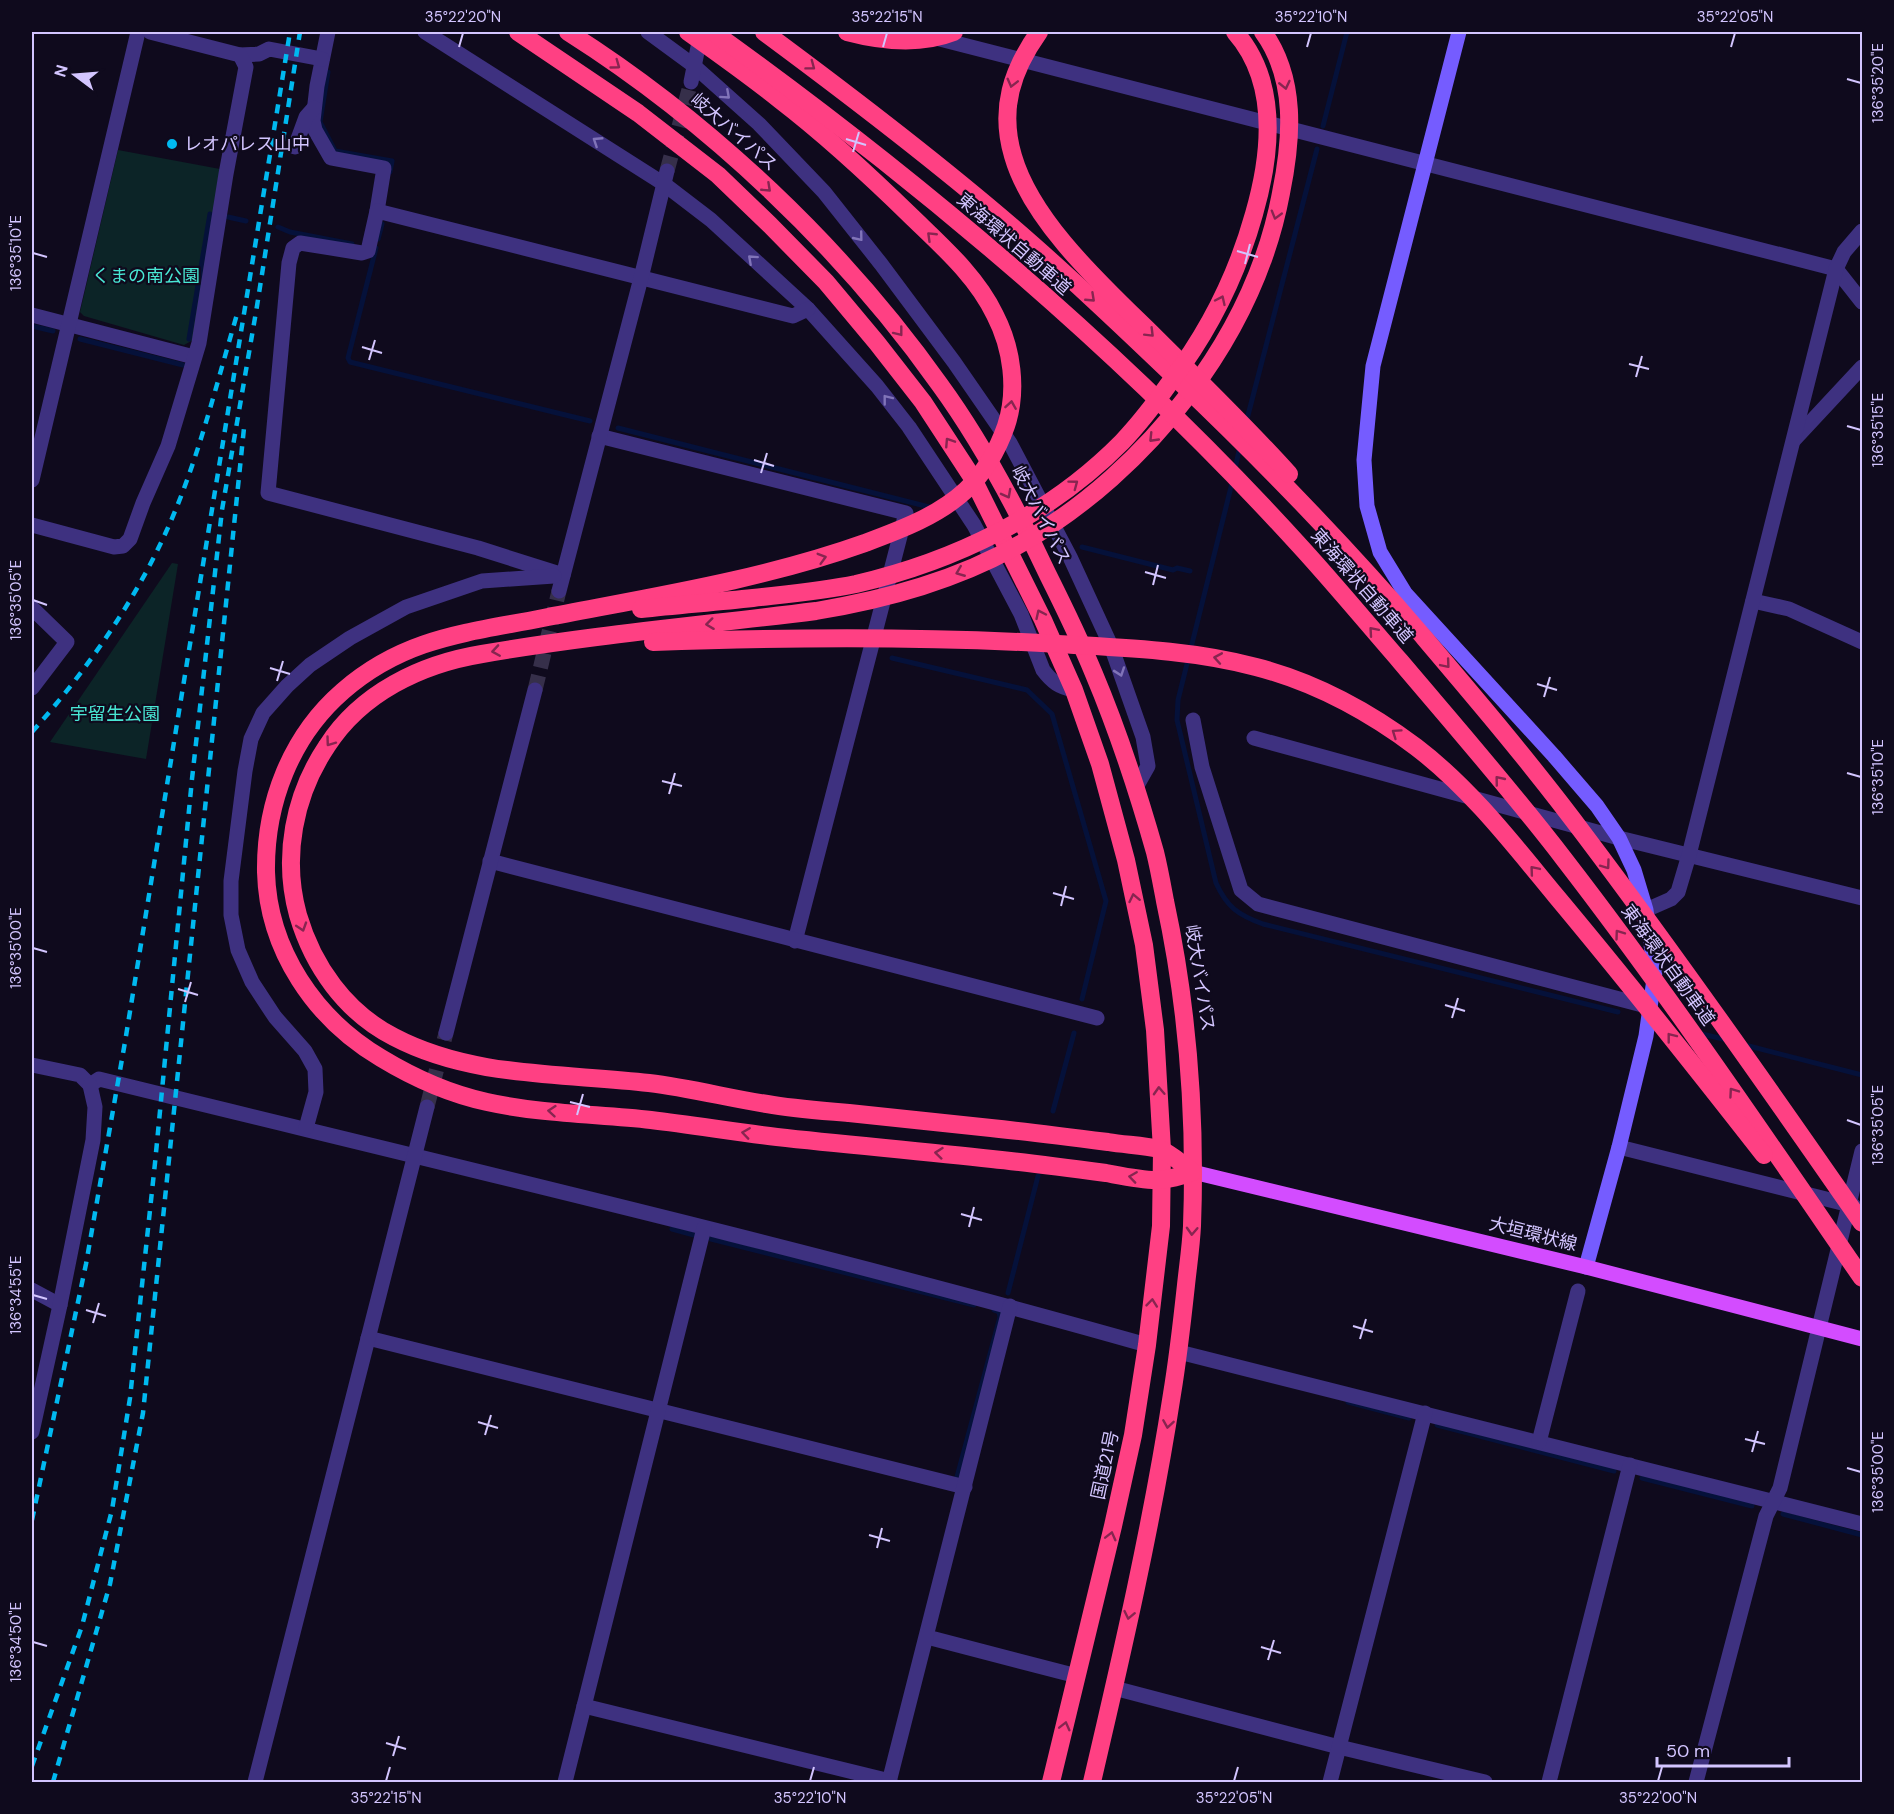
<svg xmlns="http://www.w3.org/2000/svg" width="1894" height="1814" font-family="'DM Sans','Noto Sans JP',sans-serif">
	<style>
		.green { fill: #0c2427 }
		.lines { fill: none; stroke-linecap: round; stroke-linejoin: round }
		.stream { stroke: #05113a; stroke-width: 5 }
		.street-tunnel { stroke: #362f4a; stroke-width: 15; stroke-dasharray: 15 8; stroke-linecap: butt }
		.street { stroke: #3e3180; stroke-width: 15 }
		.secondary { stroke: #755cff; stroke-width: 15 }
		.primary { stroke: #d34cff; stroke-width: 15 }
		.highway { stroke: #ff4083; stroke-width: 18 }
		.rail { stroke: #00b9f0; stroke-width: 4.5; stroke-dasharray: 9 8; stroke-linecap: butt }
		.oneway { stroke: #872550 }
		.oneway2 { stroke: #8174b9 }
		.ticks { fill: none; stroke: #d3c5ff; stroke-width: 2 }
		.poi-dot { fill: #00b9f0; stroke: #0f0a1d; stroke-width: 2 }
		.labels { text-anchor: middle; stroke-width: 4.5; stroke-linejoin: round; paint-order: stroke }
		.street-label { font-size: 18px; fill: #d3c5ff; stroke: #0f0a1d }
		.poi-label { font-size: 18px; fill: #d3c5ff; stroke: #0f0a1d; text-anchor: start }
		.park-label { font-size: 18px; fill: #49e7d4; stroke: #0f0a1d }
		.neatline { fill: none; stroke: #d3c5ff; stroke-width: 2 }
		.ticks-label { font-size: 15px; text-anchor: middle; fill: #d3c5ff }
	</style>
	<rect width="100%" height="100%" fill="#0f0a1d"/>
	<g class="green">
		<path d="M 118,150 L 220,169 L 193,340 L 184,345 L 84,316 L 80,312 Z"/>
		<path d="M 172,563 L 178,564 L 146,759 L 50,742 Z"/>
	</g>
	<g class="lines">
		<g class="stream">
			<path d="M 328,72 L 320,122 L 335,151 L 392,161 L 390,172"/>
			<path d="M 1323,126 L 1347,32"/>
			<path d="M 228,217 L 246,221"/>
			<path d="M 278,227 L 290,232 L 352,244"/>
			<path d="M 378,239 L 382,224"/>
			<path d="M 376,248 L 348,358 L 350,362 L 590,421"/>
			<path d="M 32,326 L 53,331"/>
			<path d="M 80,339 L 183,365"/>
			<path d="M 189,339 L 210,214"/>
			<path d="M 1246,423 L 1317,149"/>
			<path d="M 618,428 L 933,508"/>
			<path d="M 1235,469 L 1240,446"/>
			<path d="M 1233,479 L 1178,700 L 1177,720 L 1216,883 C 1227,907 1238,915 1263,924 L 1618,1012"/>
			<path d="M 1082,547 L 1173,570 L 1177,568 L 1190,571"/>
			<path d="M 892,658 L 1027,690 L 1052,714 L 1106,901 L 1082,999"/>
			<path d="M 1698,1033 L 1727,1040"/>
			<path d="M 1745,1045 L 1862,1075"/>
			<path d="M 1053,1111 L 1074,1033"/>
			<path d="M 672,1229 L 694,1235"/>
			<path d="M 711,1239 L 974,1305"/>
			<path d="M 1008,1293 L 1038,1176"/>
			<path d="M 1348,1402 L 1409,1418"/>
			<path d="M 1437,1425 L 1614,1471"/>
			<path d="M 957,1477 L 1000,1317 L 999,1312 L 994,1310"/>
			<path d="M 1642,1478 L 1752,1506"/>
			<path d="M 1783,1514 L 1862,1535"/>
		</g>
		<g class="street-tunnel">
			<path d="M 667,171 L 691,82"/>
			<path d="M 535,690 L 559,591"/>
			<path d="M 427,1107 L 446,1033"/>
		</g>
		<g class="street">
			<path d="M 328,32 L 317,86 L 313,121 L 315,130 L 331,158 L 384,168 L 377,211"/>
			<path d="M 425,32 L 664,184 L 711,220 L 808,309 L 877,386 L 909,427 L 974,525 L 1021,614 L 1043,670 C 1052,682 1059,687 1074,690"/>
			<path d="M 648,32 L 693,65 L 759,124 L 824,192 L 881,264 L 954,362 L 1010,443 L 1070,557 L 1111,646 L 1143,737 L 1148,766 L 1135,789"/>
			<path d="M 932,37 L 1836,269 L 1862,302"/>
			<path d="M 240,55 L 259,54 L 269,49 L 322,59"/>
			<path d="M 691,82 L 701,32"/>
			<path d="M 295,147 L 306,117 L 314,108"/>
			<path d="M 32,315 L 194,357"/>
			<path d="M 599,436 L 906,513 L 795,941"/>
			<path d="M 1794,440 L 1862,367"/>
			<path d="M 32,480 L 138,32"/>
			<path d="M 32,525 L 114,547 L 123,546 L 130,539 L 143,503 L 168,446 L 199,343 L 226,174 L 246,67 L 240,55 L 150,32"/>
			<path d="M 563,575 L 478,548 L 268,493 L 289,263 L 293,248 L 300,243 L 362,253 L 368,251 L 377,211 L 793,316 L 808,309"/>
			<path d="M 559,591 L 641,278 L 667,171"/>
			<path d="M 1753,601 L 1789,609 L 1862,642"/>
			<path d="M 32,608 L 67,642 L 32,688"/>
			<path d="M 1193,720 L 1202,767 L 1241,890 L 1258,904 L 1650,1007"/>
			<path d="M 1254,738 L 1619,838 L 1862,898"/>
			<path d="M 490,861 L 1097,1018"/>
			<path d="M 1646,910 L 1671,899 L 1678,892 L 1689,855 L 1836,269 L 1844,252 L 1862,231"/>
			<path d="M 446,1033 L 535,690"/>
			<path d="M 32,1065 L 80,1075 L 90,1085 L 99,1079 C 449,1165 801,1247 1147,1345"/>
			<path d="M 306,1128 L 316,1092 L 315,1069 L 305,1051 L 275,1017 L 252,982 L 238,950 L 231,915 L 231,881 L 245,771 L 251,739 L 263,713 L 287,686 L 310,665 L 350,638 L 406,607 L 482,581 L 554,576"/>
			<path d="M 1619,1147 L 1854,1206"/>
			<path d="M 32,1290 L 60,1305"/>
			<path d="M 368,1338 L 965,1487"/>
			<path d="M 1179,1352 L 1862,1524"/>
			<path d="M 32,1432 L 60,1305 L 93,1140 L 95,1107 L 90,1085"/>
			<path d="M 1539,1442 L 1578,1291"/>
			<path d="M 927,1637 L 1077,1676"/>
			<path d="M 1114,1688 L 1339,1747 L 1485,1782"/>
			<path d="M 584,1706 L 890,1781"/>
			<path d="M 255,1782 L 427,1107"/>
			<path d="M 565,1782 L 704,1228"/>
			<path d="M 889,1782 L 1010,1306"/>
			<path d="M 1330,1782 L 1425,1413"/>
			<path d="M 1549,1782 L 1630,1465"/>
			<path d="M 1696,1782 L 1766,1516 L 1780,1488 L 1862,1151"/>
		</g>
		<path class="secondary" d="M 1459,32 L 1373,366 L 1364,460 L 1367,506 L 1380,552 L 1405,593 L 1554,756 L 1597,806 L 1619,838 L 1634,870 L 1646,910 L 1655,972 L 1646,1036 L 1619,1147 L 1586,1267"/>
		<path class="primary" d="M 1193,1172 L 1586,1267 L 1862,1339"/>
		<g class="highway">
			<path d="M 518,32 L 638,113 L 718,175 L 770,225 L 826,282 L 877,343 L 923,402 L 972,477 L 1043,620 L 1074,690 L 1100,764 L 1126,860 L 1144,945 L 1155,1030 L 1162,1150 L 1161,1226 L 1147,1345 L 1133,1435 L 1113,1526 L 1051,1782"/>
			<path d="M 568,32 C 710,122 843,248 940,385 C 983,444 1017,509 1048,575 C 1064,607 1080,640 1094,674 C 1118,731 1138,792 1155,852 C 1159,868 1162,885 1165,901 C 1188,1008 1196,1117 1192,1226 C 1191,1246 1188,1266 1186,1285 C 1182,1322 1178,1358 1172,1394 C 1152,1524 1122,1654 1092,1782"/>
			<path d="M 688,32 C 719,54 750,76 780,100 C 827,136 871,177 913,218 C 943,247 977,277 995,315 C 1012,348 1018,390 1006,426 C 998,449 984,473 966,490 C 938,516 900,530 865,543 C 761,580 651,597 543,618 C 468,633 405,637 343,691 C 291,736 265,803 266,872 C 268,950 315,1019 381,1058 C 414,1078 450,1094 487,1102 C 541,1114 597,1114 651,1120 C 693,1125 735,1132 777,1137 C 849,1145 921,1151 992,1159 C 1030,1163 1068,1168 1106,1173 C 1122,1176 1140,1180 1156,1180 C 1169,1180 1181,1176 1193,1172 C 1183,1165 1171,1153 1159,1149 C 1143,1145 1125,1145 1108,1142 C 1069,1137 1030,1132 991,1128 C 944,1123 896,1118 849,1113 C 824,1111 798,1109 773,1105 C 732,1099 691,1088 649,1083 C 563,1073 472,1078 394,1037 C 345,1012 313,966 298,915 C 282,857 294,795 327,746 C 361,693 421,664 482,654 C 592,635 705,625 816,611 C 887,599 958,580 1022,543 C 1147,471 1254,337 1281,193 C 1292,139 1297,79 1263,32"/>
			<path d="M 713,32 C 923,183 1124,353 1299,545 C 1333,582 1366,622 1400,661 C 1455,726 1512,791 1564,859 C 1669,995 1765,1137 1862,1278"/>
			<path d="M 764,32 C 856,100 948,170 1033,245 C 1083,289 1130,334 1177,379 C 1262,460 1344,544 1421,634 C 1477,700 1534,767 1586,837 C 1681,963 1772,1093 1862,1223"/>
			<path d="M 847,32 C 881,41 921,45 954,32"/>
			<path d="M 1039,32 C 1012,70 999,109 1013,156 C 1032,222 1103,286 1152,334 C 1198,380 1245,425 1289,474"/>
			<path d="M 641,609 C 678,605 716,602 753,598 C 788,594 822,591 856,584 C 955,561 1050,515 1122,442 C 1140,423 1156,402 1171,381 C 1209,331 1237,275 1254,214 C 1271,155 1279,82 1235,32"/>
			<path d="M 653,642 C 788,637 923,636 1058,644 C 1125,648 1192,650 1256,667 C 1314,682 1368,711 1416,747 C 1470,788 1513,844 1556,896 C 1627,981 1696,1068 1764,1155"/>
		</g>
		<g class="rail">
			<path d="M 32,732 C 84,674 134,603 166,532 C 198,462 216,385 238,311"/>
			<path d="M 32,1520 L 86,1264 L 125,1042 L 290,32"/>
			<path d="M 32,1766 L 82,1626 L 112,1510 L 130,1398 L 155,1163 L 192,779 L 222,510 L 257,306 L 300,32"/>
			<path d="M 53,1782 L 110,1584 L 143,1413 L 244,428"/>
		</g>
	</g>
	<defs><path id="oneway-chevron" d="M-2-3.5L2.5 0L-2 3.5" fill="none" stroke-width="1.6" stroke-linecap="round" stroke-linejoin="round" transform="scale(1.5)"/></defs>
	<g class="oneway">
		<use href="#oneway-chevron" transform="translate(616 65) rotate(36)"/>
		<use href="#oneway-chevron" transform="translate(811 66) rotate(37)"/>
		<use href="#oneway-chevron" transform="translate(1012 83) rotate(104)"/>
		<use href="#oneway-chevron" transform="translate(1285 85) rotate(77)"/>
		<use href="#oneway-chevron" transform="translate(767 188) rotate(43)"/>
		<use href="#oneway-chevron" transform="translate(1276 215) rotate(106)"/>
		<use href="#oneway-chevron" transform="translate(931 236) rotate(-136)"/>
		<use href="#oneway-chevron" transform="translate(1091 298) rotate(43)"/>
		<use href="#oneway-chevron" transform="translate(1221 300) rotate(-65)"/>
		<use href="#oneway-chevron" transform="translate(899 332) rotate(52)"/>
		<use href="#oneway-chevron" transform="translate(1150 333) rotate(45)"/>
		<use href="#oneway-chevron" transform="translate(1011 405) rotate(-81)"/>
		<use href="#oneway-chevron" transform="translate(1153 438) rotate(134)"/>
		<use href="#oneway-chevron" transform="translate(949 442) rotate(-123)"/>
		<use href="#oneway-chevron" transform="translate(1074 484) rotate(-37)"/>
		<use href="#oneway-chevron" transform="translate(1007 494) rotate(62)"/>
		<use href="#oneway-chevron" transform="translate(822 558) rotate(-16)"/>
		<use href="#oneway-chevron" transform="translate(960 572) rotate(158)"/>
		<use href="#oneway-chevron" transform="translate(1040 614) rotate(-115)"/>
		<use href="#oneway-chevron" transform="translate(710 624) rotate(173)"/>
		<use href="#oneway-chevron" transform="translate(1373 631) rotate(-131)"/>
		<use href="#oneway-chevron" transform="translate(496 651) rotate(171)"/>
		<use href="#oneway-chevron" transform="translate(1218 658) rotate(-170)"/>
		<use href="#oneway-chevron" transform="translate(1446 664) rotate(50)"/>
		<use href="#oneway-chevron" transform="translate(1396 733) rotate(-145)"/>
		<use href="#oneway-chevron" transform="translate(330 742) rotate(126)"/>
		<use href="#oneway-chevron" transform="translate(1499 780) rotate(-129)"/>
		<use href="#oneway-chevron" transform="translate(1606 865) rotate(54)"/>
		<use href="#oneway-chevron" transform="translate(1534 870) rotate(-130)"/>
		<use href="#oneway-chevron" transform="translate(1134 898) rotate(-102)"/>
		<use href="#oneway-chevron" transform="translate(302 927) rotate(72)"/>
		<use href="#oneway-chevron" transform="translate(1619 934) rotate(-126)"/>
		<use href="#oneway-chevron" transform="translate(1671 1037) rotate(-128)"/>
		<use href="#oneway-chevron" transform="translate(1159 1091) rotate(-93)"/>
		<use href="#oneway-chevron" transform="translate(1733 1092) rotate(-125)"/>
		<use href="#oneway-chevron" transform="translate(552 1111) rotate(-175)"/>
		<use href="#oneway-chevron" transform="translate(746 1133) rotate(-172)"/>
		<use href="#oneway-chevron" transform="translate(939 1153) rotate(-174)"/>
		<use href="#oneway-chevron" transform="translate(1133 1177) rotate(-172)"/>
		<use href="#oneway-chevron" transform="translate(1192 1231) rotate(93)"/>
		<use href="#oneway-chevron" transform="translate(1152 1303) rotate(-84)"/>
		<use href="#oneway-chevron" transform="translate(1168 1424) rotate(99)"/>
		<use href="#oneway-chevron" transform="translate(1111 1536) rotate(-76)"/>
		<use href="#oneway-chevron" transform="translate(1129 1615) rotate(102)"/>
		<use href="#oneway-chevron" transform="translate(1065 1726) rotate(-76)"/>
	</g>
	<g class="oneway2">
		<use href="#oneway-chevron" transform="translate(726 95) rotate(42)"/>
		<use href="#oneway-chevron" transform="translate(597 141) rotate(-147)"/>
		<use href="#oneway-chevron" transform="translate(859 237) rotate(51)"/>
		<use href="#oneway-chevron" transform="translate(752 259) rotate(-138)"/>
		<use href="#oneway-chevron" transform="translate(887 399) rotate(-128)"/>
		<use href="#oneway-chevron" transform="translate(1120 672) rotate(71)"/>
	</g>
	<path class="ticks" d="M 459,47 L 463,33M 883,47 L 887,33M 1307,47 L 1311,33M 1731,47 L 1735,33M 1847,79 L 1861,83M 846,139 L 866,145M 853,152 L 859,132M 1237,251 L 1258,257M 33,253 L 47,257M 1245,264 L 1250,244M 362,347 L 382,353M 369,360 L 375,340M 1629,364 L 1649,369M 1636,377 L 1642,356M 1847,426 L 1861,430M 754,460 L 774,466M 761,473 L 767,453M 1145,572 L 1166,578M 1153,585 L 1158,565M 33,600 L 47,605M 270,668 L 290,674M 277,681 L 283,661M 1537,684 L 1557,690M 1544,697 L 1550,677M 1847,773 L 1861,777M 662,781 L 682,786M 669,794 L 675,773M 1053,893 L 1074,899M 1061,906 L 1066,886M 33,948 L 47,952M 178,989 L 198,995M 185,1002 L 191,982M 1445,1005 L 1465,1011M 1452,1018 L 1458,998M 570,1102 L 590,1107M 577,1115 L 583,1094M 1847,1120 L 1861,1125M 961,1214 L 982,1220M 969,1227 L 974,1207M 33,1295 L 47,1299M 86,1310 L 106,1316M 93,1323 L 99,1303M 1353,1326 L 1373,1332M 1360,1339 L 1366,1319M 478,1422 L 498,1428M 485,1435 L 491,1415M 1745,1439 L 1765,1444M 1752,1452 L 1758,1431M 1847,1468 L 1861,1472M 869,1535 L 890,1541M 877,1548 L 882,1528M 33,1642 L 47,1646M 1261,1647 L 1281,1653M 1268,1660 L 1274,1640M 386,1743 L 406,1749M 393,1756 L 399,1736M 386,1781 L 390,1767M 810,1781 L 814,1767M 1234,1781 L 1238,1767M 1658,1781 L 1662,1767"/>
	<circle class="poi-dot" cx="172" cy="144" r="6"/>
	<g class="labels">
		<g class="street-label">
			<text transform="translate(734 132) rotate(41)" y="6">岐大バイパス</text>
			<text transform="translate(1014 244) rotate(41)" y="6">東海環状自動車道</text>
			<text transform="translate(1041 515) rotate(63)" y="6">岐大バイパス</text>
			<text transform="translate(1362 586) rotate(49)" y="6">東海環状自動車道</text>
			<text transform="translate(1668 965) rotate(54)" y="6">東海環状自動車道</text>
			<text transform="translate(1200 978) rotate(81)" y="6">岐大バイパス</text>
			<text transform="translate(1533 1234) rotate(14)" y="6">大垣環状線</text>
			<text transform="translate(1105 1465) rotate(-78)" y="6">国道21号</text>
		</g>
		<g class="poi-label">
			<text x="184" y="150">レオパレス山中</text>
		</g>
		<g class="park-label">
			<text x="146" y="282">くまの南公園</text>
			<text x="115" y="720">宇留生公園</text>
		</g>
	</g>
	<rect width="1894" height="1814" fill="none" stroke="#0f0a1d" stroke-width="66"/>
	<g transform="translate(75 75) rotate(286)" stroke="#0f0a1d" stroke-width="4.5" paint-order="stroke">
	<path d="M0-4.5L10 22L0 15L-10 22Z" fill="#d3c5ff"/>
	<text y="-9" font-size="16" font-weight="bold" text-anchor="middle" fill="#d3c5ff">N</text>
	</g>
	<path d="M1657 1757v9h132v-9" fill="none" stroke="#d3c5ff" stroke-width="3"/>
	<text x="1666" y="1757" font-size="18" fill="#d3c5ff" stroke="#0f0a1d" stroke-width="4.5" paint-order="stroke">50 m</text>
	<rect x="33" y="33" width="1828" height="1748" class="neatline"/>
	<g class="ticks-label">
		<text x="463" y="22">35°22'20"N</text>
		<text x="887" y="22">35°22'15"N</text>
		<text x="1311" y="22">35°22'10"N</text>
		<text x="1735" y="22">35°22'05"N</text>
		<text transform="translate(1878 83) rotate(-90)" y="5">136°35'20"E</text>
		<text transform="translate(16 253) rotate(-90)" y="5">136°35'10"E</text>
		<text transform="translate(1878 430) rotate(-90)" y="5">136°35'15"E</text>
		<text transform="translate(16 600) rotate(-90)" y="5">136°35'05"E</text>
		<text transform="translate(1878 777) rotate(-90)" y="5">136°35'10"E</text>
		<text transform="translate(16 948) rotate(-90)" y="5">136°35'00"E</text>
		<text transform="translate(1878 1125) rotate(-90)" y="5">136°35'05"E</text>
		<text transform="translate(16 1295) rotate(-90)" y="5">136°34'55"E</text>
		<text transform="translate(1878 1472) rotate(-90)" y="5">136°35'00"E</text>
		<text transform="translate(16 1642) rotate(-90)" y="5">136°34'50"E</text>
		<text x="386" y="1803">35°22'15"N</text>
		<text x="810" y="1803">35°22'10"N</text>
		<text x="1234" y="1803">35°22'05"N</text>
		<text x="1658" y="1803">35°22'00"N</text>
	</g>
</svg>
